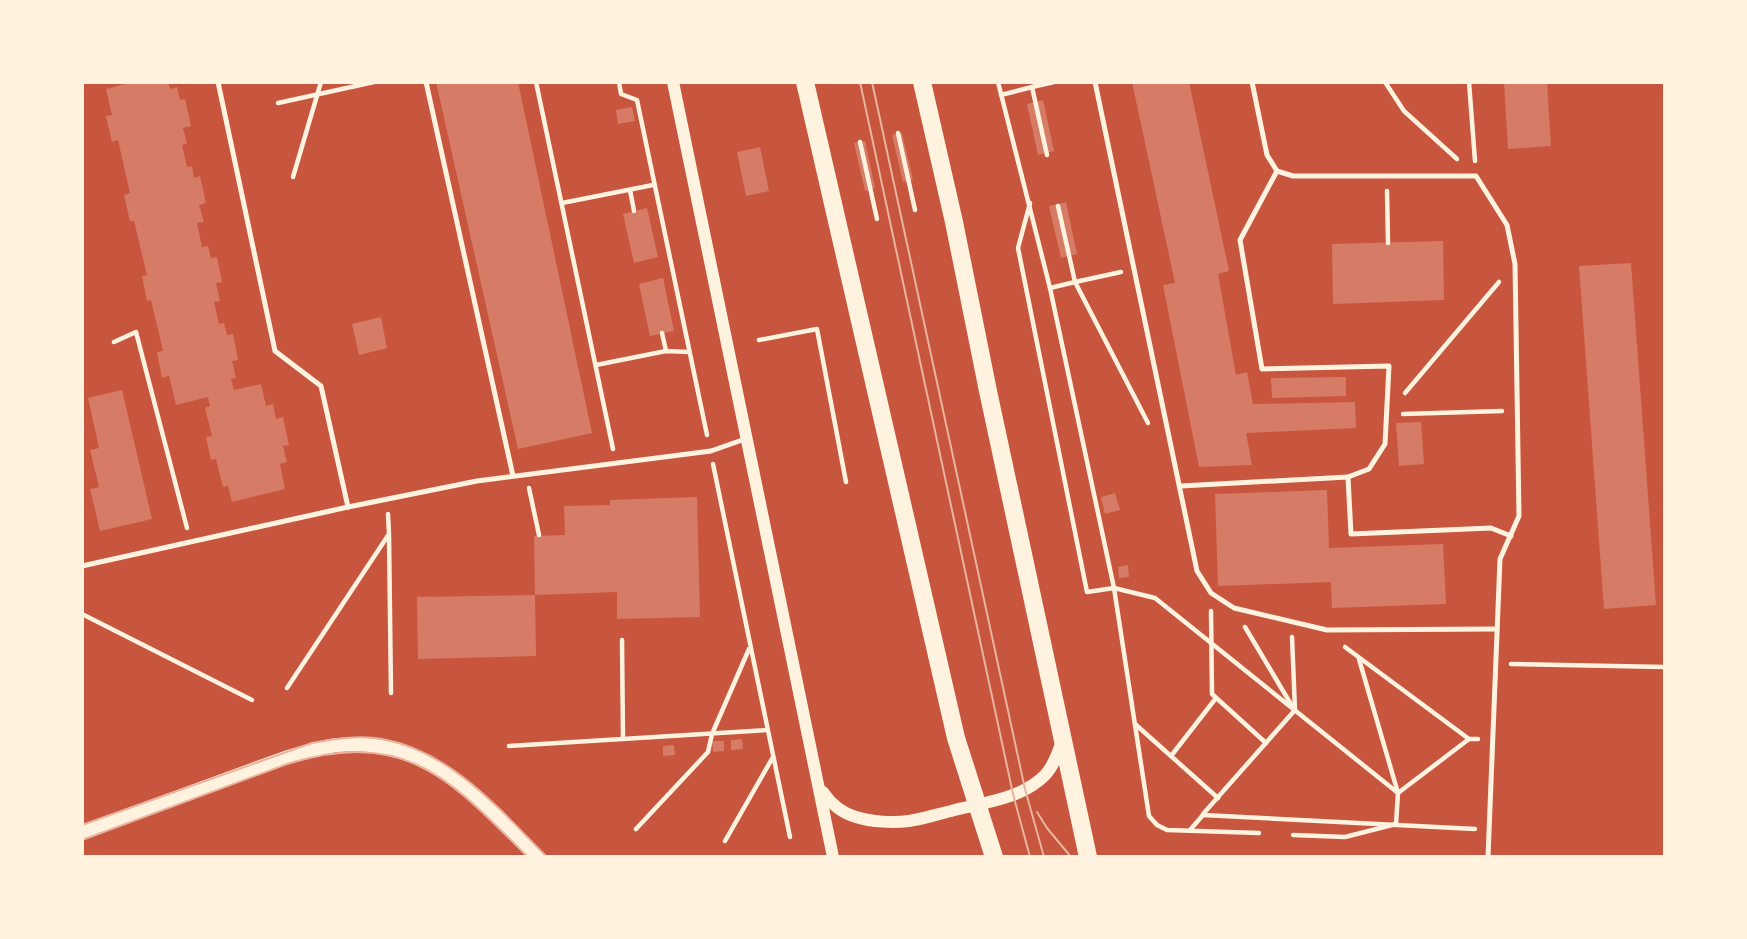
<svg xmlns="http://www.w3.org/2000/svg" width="1747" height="939" font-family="'DejaVu Sans',sans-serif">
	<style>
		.building { fill: #d67c66 }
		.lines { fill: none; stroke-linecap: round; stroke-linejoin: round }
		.path { stroke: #fff3e0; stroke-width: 4.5 }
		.service { stroke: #fff3e0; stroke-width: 5 }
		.tertiary { stroke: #fff3e0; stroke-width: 12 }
		.secondary { stroke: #fff3e0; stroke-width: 14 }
		.primary { stroke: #fff3e0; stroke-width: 18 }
		.tram { stroke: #e9b49f; stroke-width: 2 }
	</style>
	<rect width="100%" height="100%" fill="#c8553d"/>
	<g class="building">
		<path d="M 133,82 L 168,82 L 170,89 L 177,87 L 180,100 L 185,99 L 191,126 L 183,128 L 187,144 L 182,145 L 187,167 L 192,166 L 194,178 L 200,176 L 206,203 L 199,205 L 204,222 L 197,223 L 202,247 L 208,246 L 211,258 L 217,257 L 222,282 L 216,283 L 220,301 L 214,302 L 219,324 L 224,323 L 227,335 L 233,334 L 238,360 L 232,361 L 236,378 L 231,379 L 234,390 L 261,384 L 266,406 L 273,404 L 276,419 L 283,417 L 289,445 L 283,446 L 287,462 L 280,464 L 285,489 L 232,502 L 228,486 L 223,487 L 216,459 L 211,460 L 206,437 L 212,436 L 205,408 L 210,406 L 208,397 L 176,405 L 169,376 L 162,378 L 157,352 L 163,351 L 151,300 L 147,301 L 142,276 L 147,275 L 134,221 L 130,221 L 124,195 L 130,193 L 118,140 L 112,142 L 106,116 L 112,115 L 106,89 Z"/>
		<path d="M 436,82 L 518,82 L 592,433 L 518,449 Z"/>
		<path d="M 1132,82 L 1189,82 L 1229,271 L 1218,274 L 1236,375 L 1247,372 L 1253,404 L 1355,402 L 1356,428 L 1246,433 L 1252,465 L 1199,467 L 1163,285 L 1175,283 Z"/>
		<path d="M 1504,82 L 1547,82 L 1551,146 L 1508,149 Z"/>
		<path d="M 1043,100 L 1054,151 L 1038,155 L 1027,104 Z"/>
		<path d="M 632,107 L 635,121 L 618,124 L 616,110 Z"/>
		<path d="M 902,133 L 913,180 L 903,182 L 892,135 Z"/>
		<path d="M 865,141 L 875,188 L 865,191 L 854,143 Z"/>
		<path d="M 760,147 L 769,191 L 746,196 L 737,152 Z"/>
		<path d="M 1066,202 L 1077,254 L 1061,258 L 1049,206 Z"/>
		<path d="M 647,208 L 658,257 L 634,263 L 623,214 Z"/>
		<path d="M 1443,241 L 1444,300 L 1333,304 L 1332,244 Z"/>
		<path d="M 1631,263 L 1656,605 L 1604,609 L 1579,266 Z"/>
		<path d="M 663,278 L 674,331 L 650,336 L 639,284 Z"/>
		<path d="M 381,317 L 387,348 L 359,355 L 352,324 Z"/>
		<path d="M 1346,377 L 1346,396 L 1272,398 L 1271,378 Z"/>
		<path d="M 122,390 L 152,519 L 100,531 L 90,489 L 99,487 L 90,450 L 99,448 L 88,398 Z"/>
		<path d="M 1421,422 L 1424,464 L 1399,466 L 1396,423 Z"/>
		<path d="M 1327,490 L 1329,548 L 1443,544 L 1446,604 L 1332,608 L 1331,582 L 1218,586 L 1215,494 Z"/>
		<path d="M 1115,493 L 1120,510 L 1105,514 L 1101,497 Z"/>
		<path d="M 697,497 L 700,617 L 617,619 L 617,592 L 535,595 L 534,536 L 565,535 L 564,506 L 610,505 L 610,500 Z"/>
		<path d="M 1128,565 L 1129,577 L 1119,578 L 1118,567 Z"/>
		<path d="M 535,595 L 536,656 L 418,659 L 417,597 Z"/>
		<path d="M 742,739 L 743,749 L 731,750 L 731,740 Z"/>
		<path d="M 712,741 L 724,741 L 724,751 L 713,752 Z"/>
		<path d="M 674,745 L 675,755 L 663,756 L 663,746 Z"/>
	</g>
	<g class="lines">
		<g class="path">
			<path d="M 536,82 L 613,449"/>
			<path d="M 619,82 L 621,94 L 637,100 L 707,435"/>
			<path d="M 998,82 L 1050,288 L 1114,588 L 1149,816 L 1157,825 L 1167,830 L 1259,833"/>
			<path d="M 1385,82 L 1404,111 L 1457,159"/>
			<path d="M 1469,82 L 1475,161"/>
			<path d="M 1032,87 L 1054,82"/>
			<path d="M 1001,95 L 1032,87 L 1047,155"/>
			<path d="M 278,103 L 374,82"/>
			<path d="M 898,133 L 915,210"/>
			<path d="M 860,142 L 877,219"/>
			<path d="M 293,177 L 321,82"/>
			<path d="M 630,190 L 634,211"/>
			<path d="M 1387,191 L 1388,243"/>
			<path d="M 562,203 L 653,185"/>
			<path d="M 1030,203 L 1018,248 L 1087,592 L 1114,588 L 1155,598 L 1398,793 L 1396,824 L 1345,837 L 1293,835"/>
			<path d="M 1121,272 L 1075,282 L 1148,423"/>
			<path d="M 1050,288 L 1075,282 L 1058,206"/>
			<path d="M 662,333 L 666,351"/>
			<path d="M 759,340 L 817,329 L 846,482"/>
			<path d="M 114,342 L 136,332 L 187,528"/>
			<path d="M 596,365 L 666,351 L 689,352"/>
			<path d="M 1405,393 L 1499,282"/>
			<path d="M 1403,414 L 1502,411"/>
			<path d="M 713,464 L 790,837"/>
			<path d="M 529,488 L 539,535"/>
			<path d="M 389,535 L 391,693"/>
			<path d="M 1211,611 L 1212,694 L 1266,743"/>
			<path d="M 82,614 L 252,700"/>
			<path d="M 1245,627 L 1292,706"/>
			<path d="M 622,640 L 623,739"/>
			<path d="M 1345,647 L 1469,739"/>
			<path d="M 1359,659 L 1398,793 L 1469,739 L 1478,739"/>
			<path d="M 1511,664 L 1665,667"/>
			<path d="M 287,688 L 389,534 L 388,514"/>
			<path d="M 1135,724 L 1218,798"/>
			<path d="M 509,746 L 767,730"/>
			<path d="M 1171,756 L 1216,698"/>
			<path d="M 1203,814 L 1295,710 L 1292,637"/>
			<path d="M 636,829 L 708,752 L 712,734 L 749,649"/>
			<path d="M 1190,830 L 1203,815 L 1475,829"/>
			<path d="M 725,841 L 773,757"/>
		</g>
		<g class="service">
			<path d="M 218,82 L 275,351 L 321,386 L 348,507"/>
			<path d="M 426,82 L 513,476"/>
			<path d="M 1095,82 L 1197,571 L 1211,593 L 1234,608 L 1327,630 L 1497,629"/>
			<path d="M 1252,82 L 1267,155 L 1277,171 L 1293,176 L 1476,176 L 1507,225 L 1515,264 L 1519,516 L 1500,559 L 1488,857"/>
			<path d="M 1277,171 L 1240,240 L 1262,369 L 1389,366 L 1385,444 L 1369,469 L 1348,477"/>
			<path d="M 1181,486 L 1348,477 L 1351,534 L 1491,528 L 1511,536"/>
			<path d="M 82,566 L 348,507 L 477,481 L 711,451 L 745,439"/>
		</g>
		<g class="tertiary">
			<path d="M 673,82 L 833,857"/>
			<path d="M 823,792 C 831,804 842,813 856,817 C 872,822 893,823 909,821 C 923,819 938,814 951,811 C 982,803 1022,799 1045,775 C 1054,766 1058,752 1062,741"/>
		</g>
		<path class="secondary" d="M 82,832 L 285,758 C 302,753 320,747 338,745 C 426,736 480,800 537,857"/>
		<g class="primary">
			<path d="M 805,82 L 956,738 L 994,857"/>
			<path d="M 922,82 L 954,222 L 988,391 L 1088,857"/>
		</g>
		<g class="tram">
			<path d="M 860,82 L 1013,794 L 1030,857"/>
			<path d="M 872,82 L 1025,789 L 1044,857"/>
			<path d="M 1037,812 L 1047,828 L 1071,857"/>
			<path d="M 82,825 L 312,743 C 334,739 359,735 382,739 C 451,751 500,810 547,857"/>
			<path d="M 82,840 L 287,764 C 407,728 448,778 528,857"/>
		</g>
	</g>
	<rect width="1747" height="939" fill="none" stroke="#fff3e0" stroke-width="168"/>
</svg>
